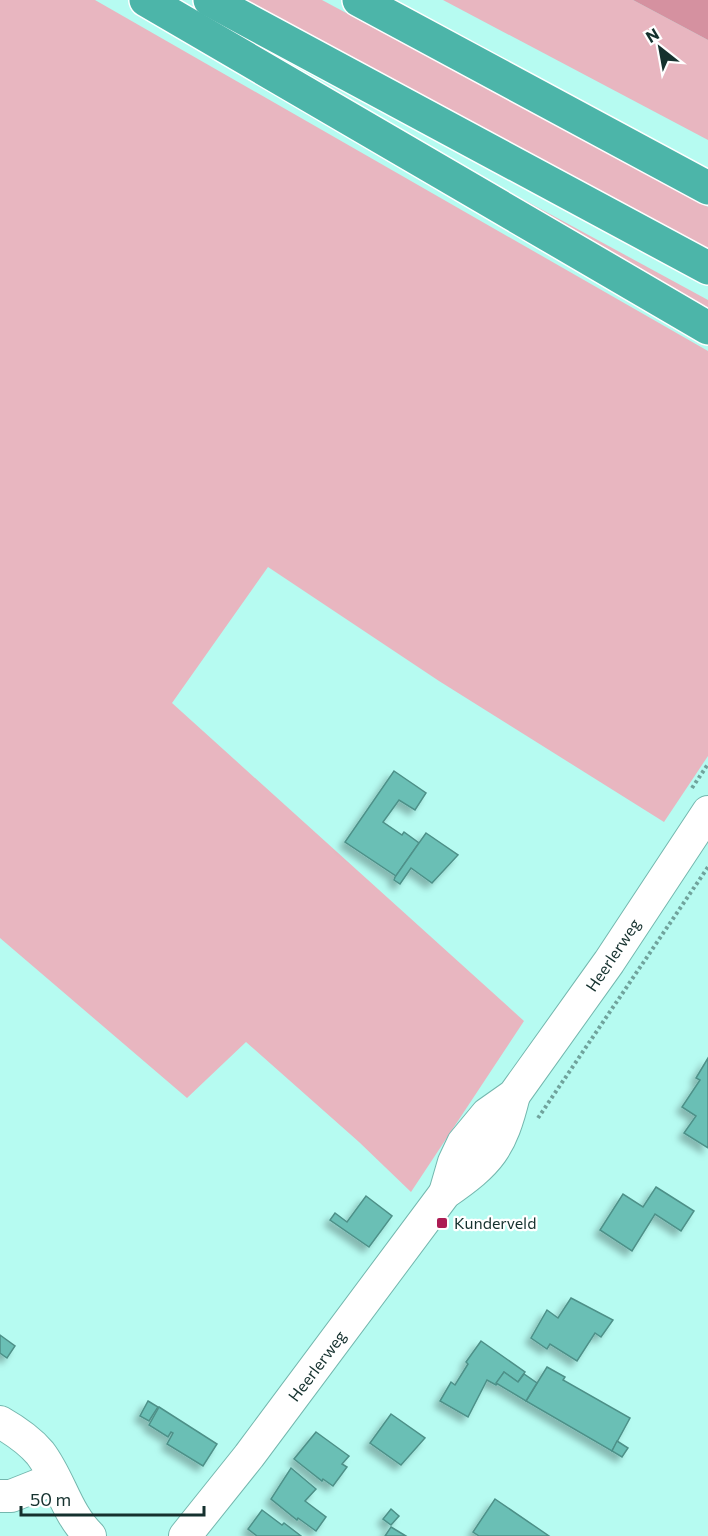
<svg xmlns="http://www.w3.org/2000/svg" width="708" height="1536" font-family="Commissioner,sans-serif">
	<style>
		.green { fill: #e8b6c0 }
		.forest { fill: #d591a0 }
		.building { fill: #6abfb5; stroke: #4d9088; stroke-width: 1.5; filter: url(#shadow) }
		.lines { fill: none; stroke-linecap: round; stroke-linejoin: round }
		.minor-casing { stroke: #74b7ae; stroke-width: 34 }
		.highway-casing { stroke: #fff; stroke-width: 36 }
		.path { stroke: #70a39c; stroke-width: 4; stroke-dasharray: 3 3; stroke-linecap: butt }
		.minor { stroke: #fff; stroke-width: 32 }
		.highway { stroke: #4cb5a9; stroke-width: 33 }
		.poi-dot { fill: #ac1c53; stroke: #fff; stroke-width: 2 }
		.labels { text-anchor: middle; stroke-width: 4.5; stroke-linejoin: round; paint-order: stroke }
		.street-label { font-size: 16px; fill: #15312e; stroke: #fff }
		.poi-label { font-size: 16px; fill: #15312e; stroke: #fff; text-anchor: start }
	</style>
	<defs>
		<filter id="shadow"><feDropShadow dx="-5.5" dy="5.5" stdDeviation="3" flood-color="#0004"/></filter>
	</defs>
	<rect width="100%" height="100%" fill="#b6fbf1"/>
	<g class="green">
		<path d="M 0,0 L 95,0 L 708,351 L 708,756 L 664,822 L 439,681 L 268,567 L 172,703 L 524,1021 L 411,1192 L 359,1142 L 246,1042 L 187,1098 L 0,938 Z"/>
		<path d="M 237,0 L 322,0 L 708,207 L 708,251 Z"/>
		<path d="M 443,0 L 633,0 L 708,40 L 708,140 Z"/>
		<path d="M 340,100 L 708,300 L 708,316 Z"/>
	</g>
	<path class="forest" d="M 633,0 L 708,0 L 708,40 Z"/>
	<g class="building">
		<path d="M 394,771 L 426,793 L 415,810 L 399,800 L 383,822 L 402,835 L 404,832 L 419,843 L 396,876 L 345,842 Z"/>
		<path d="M 426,833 L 458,855 L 432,883 L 411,868 L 400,884 L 394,880 L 395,877 Z"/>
		<path d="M 708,1058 L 708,1148 L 684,1133 L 696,1116 L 682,1107 L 700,1080 L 696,1078 Z"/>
		<path d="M 656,1187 L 694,1211 L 681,1231 L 655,1214 L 632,1251 L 600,1230 L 623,1194 L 643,1207 Z"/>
		<path d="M 366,1196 L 392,1216 L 369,1247 L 330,1220 L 335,1213 L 347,1222 Z"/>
		<path d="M 571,1298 L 613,1320 L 601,1337 L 595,1333 L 577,1361 L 550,1344 L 547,1349 L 531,1338 L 547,1310 L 558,1318 Z"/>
		<path d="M 0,1335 L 15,1346 L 7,1358 L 0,1353 Z"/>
		<path d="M 481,1341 L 525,1372 L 518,1382 L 504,1372 L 496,1385 L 487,1380 L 468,1417 L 440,1401 L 451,1382 L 455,1385 L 468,1364 L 466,1362 Z"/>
		<path d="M 547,1367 L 565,1377 L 563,1380 L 630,1418 L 612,1451 L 526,1401 Z"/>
		<path d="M 504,1372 L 518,1382 L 524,1374 L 537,1383 L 526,1401 L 496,1383 Z"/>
		<path d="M 148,1401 L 158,1407 L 149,1421 L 140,1416 Z"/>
		<path d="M 159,1407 L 217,1444 L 203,1466 L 167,1444 L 173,1433 L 171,1432 L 168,1437 L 149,1425 Z"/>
		<path d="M 391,1414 L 425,1438 L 401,1465 L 370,1443 Z"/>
		<path d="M 316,1432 L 349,1456 L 342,1464 L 347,1467 L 333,1486 L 323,1479 L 322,1481 L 294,1459 Z"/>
		<path d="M 617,1441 L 628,1448 L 622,1457 L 612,1451 Z"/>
		<path d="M 291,1468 L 316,1489 L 305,1501 L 326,1517 L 316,1531 L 298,1518 L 297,1520 L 271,1499 Z"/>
		<path d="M 495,1499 L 549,1536 L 479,1536 L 473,1532 Z"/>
		<path d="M 391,1509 L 399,1516 L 391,1525 L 383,1519 Z"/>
		<path d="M 262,1510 L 282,1525 L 284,1523 L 301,1536 L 257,1536 L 248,1529 Z"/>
		<path d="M 391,1527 L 406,1536 L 385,1536 Z"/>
	</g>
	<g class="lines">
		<defs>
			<g id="minor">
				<path d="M 445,1193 L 454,1162 L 463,1143 L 487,1114 L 514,1095 L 609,962 L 708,812"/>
				<path d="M 0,1422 C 14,1430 29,1440 40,1453 C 60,1479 66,1513 90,1536"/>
				<path d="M 0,1496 L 11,1496 L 54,1479"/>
				<path d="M 185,1536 L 249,1456 L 445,1193 C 490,1162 501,1148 514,1095"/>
			</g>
			<g id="highway">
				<path d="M 146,0 L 708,328"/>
				<path d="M 210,0 L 708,268"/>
				<path d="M 359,0 L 708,188"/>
			</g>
		</defs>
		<use href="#minor" class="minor-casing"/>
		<use href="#highway" class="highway-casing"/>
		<g class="path">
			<path d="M 692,788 L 708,764"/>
			<path d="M 538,1118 L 708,867"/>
		</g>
		<use href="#minor" class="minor"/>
		<use href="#highway" class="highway"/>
	</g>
	<rect class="poi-dot" x="436" y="1217" width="12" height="12" rx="3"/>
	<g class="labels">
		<g class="street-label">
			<text transform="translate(613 955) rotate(-56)" y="6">Heerlerweg</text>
			<text transform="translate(317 1366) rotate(-53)" y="6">Heerlerweg</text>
		</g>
		<g class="poi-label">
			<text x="454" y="1229">Kunderveld</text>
		</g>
	</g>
	<g transform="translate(660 48) rotate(329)" stroke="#ffffff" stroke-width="4.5" paint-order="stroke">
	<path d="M0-4.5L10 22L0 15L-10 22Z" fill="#15312e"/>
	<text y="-9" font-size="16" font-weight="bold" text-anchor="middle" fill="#15312e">N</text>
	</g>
	<path d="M21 1506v9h183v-9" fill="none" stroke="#15312e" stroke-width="3"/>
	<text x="30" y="1506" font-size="18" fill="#15312e" stroke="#ffffff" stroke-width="4.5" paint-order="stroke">50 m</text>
</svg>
